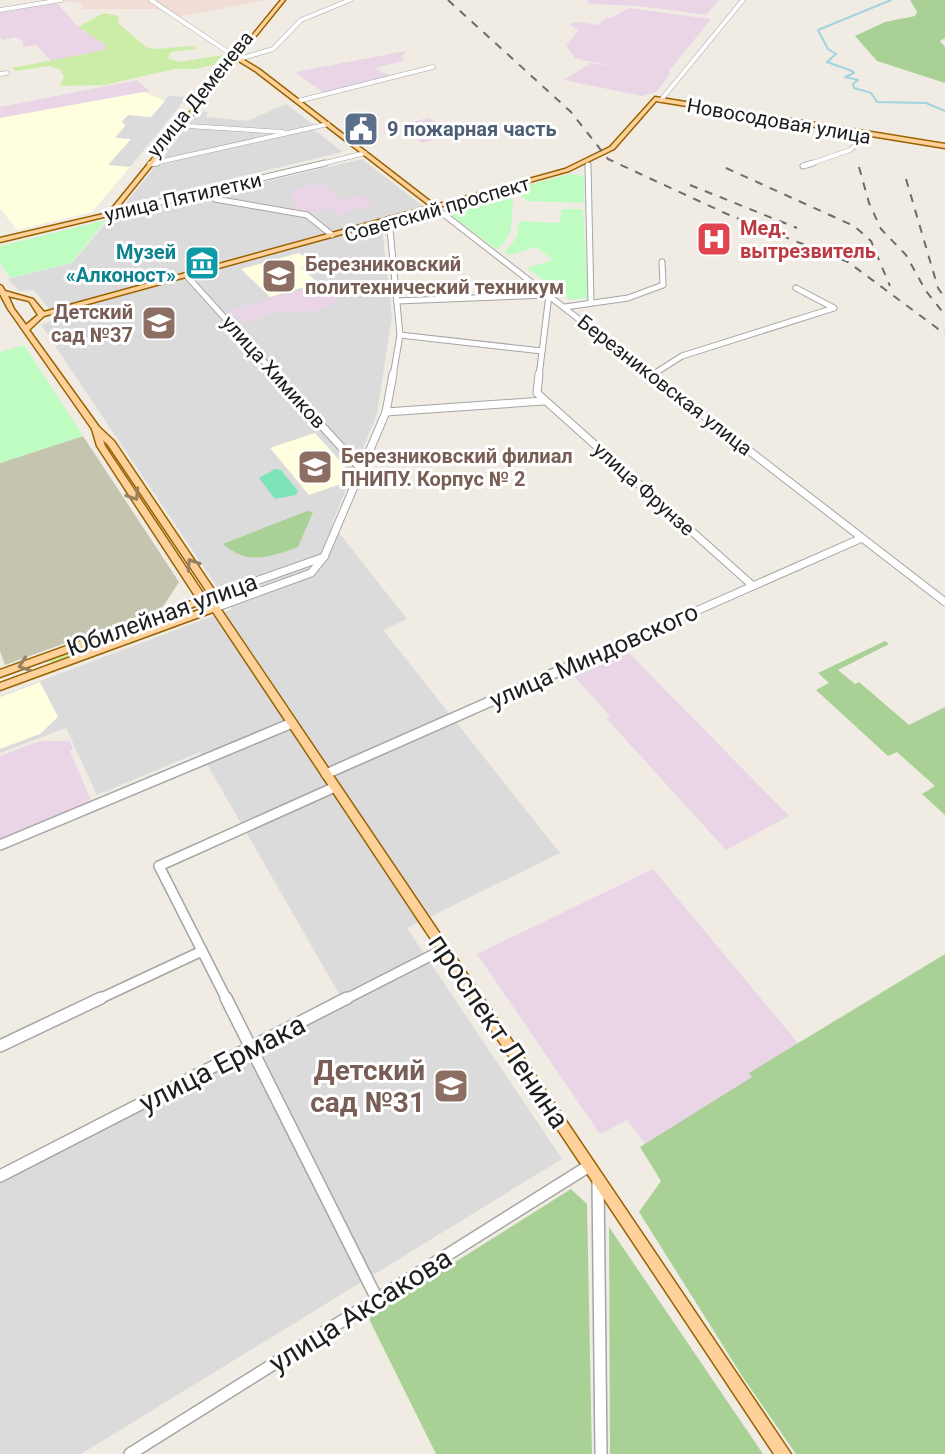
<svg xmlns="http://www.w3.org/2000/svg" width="945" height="1454" font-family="Roboto,sans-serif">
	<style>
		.residential { fill: #dcdbdb }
		.industrial { fill: #e9d5e6 }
		.education { fill: #fffede }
		.military { fill: #f2ddd6 }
		.construction { fill: #c5c4af }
		.grass { fill: #cbeda7 }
		.forest { fill: #a9d196 }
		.park { fill: #befcc2 }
		.pitch { fill: #7de3b9 }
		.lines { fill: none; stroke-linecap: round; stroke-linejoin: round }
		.stream { stroke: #a2d3e0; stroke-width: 2 }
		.minor-far4-casing { stroke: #a5a5a5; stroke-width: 5 }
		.minor-far3-casing { stroke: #a5a5a5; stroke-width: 7 }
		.minor-far2-casing { stroke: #a5a5a5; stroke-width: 9 }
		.minor-far1-casing { stroke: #a5a5a5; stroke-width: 12 }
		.minor-casing { stroke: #a5a5a5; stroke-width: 14 }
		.major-casing { stroke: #996200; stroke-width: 3 }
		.minor-far4 { stroke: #fff; stroke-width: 4 }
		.minor-far3 { stroke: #fff; stroke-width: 5 }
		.minor-far2 { stroke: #fff; stroke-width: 7 }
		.minor-far1 { stroke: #fff; stroke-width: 9 }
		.minor { stroke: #fff; stroke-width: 11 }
		.major { fill: #ffd19a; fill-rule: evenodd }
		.rail { stroke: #6c6c6c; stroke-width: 2; stroke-dasharray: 8 8; stroke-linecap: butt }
		.oneway { stroke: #9a8062 }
		.labels { text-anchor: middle; stroke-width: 6; stroke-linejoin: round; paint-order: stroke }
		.far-street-label { font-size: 20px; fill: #1e1e1e; stroke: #fff }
		.far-service-label { font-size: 20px; font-weight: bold; fill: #4e5e75; stroke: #fff; text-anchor: start }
		.far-health-label { font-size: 20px; font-weight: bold; fill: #be3a42; stroke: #fff; text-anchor: start }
		.far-culture-label { font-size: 20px; font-weight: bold; fill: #0d838f; stroke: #fff; text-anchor: end }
		.far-education-label { font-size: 20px; font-weight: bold; fill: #785e54; stroke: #fff; text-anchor: start }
		.street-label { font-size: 24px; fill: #1e1e1e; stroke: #fff }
		.near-street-label { font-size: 28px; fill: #1e1e1e; stroke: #fff }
		.near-education-label { font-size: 28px; font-weight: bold; fill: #785e54; stroke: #fff; text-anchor: end }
	</style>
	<rect width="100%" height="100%" fill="#f0ece4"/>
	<g class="residential">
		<path d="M 169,96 L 187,97 L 130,167 L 108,165 L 130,140 L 114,138 L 122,121 L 128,115 L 151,117 Z"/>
		<path d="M 286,104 L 314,125 L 291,131 L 189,124 L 200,111 L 208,112 L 206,117 L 247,121 Z"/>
		<path d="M 186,127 L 276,134 L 162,159 Z"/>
		<path d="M 313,129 L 343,152 L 125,204 L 157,164 Z"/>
		<path d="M 362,159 L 424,207 L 381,219 L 392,316 L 377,414 L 332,524 L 407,619 L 383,630 L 560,853 L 407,928 L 562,1159 L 81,1454 L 0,1454 L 0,1181 L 346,1006 L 200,752 L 97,795 L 66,728 L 0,753 L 0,696 L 232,609 L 41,325 L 57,319 L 34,290 L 19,291 L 8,279 L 72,263 L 109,219 Z"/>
	</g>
	<g class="industrial">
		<path d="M 587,0 L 719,0 L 706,15 L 639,6 L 589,4 Z"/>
		<path d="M 53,4 L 58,4 L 78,27 L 106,45 L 106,50 L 52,62 L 36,45 L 24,47 L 22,44 L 24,42 L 16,37 L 3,40 L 0,37 L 0,13 Z"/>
		<path d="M 629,8 L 711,19 L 668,72 L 671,73 L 656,92 L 642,96 L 564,80 L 591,63 L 611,66 L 575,58 L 566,45 L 579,30 L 569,24 L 577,22 L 598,25 L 606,17 L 611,18 Z"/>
		<path d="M 406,51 L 401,57 L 406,60 L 375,68 L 391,77 L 324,93 L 295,72 Z"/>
		<path d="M 137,80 L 149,91 L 0,118 L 0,107 Z"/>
		<path d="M 428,118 L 460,133 L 508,137 L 440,138 L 422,143 L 417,140 L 429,137 L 413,125 L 418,124 L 415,121 Z"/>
		<path d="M 332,180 L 324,184 L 342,200 L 364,194 L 375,203 L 339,216 L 329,208 L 313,212 L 293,210 L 296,207 L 291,199 L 294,193 L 292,190 Z"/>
		<path d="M 323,284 L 340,301 L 316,311 L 292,313 L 286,310 L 244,323 L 228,311 Z"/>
		<path d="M 628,652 L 789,816 L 726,850 L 606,718 L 610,716 L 574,676 Z"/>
		<path d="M 40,741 L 69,741 L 73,748 L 70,751 L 92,803 L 0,840 L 0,756 Z"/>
		<path d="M 653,869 L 803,1049 L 647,1146 L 627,1120 L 600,1134 L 477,954 Z"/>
	</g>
	<g class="education">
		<path d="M 144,92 L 165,101 L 151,117 L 128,115 L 122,121 L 125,126 L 115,138 L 131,139 L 108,165 L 130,167 L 92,212 L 17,230 L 0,208 L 0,118 Z"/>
		<path d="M 299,253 L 312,264 L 301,268 L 318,283 L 270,297 L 241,269 Z"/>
		<path d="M 315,433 L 351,473 L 346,482 L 309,495 L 270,448 Z"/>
		<path d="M 40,682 L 58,717 L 40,734 L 0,749 L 0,697 Z"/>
	</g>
	<path class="military" d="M 55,0 L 265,0 L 174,18 L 159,9 L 81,9 L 84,4 Z"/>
	<path class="construction" d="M 83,436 L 179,582 L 162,608 L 5,665 L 0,651 L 0,463 Z"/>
	<g class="grass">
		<path d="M 104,13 L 119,16 L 118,23 C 127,29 140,44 149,48 C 155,51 183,45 195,46 L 196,49 L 171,52 L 168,58 L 179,62 L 223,55 L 213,65 L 195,69 L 175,69 L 104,85 L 60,86 L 64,77 L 60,69 L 49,66 L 16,71 L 12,68 L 105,50 L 106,45 L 78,27 Z"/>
		<path d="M 157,620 L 161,626 L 54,664 L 50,661 L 51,658 Z"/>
	</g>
	<g class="forest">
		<path d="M 910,0 L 945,0 L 945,38 L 940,41 L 945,47 L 945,83 L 877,61 L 855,36 L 885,22 L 915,16 L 917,12 Z"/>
		<path d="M 307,511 L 313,512 L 298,547 C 269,557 249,566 223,544 Z"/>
		<path d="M 885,641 L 889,644 L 838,670 L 855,684 L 859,682 L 909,725 L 945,707 L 945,815 L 922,794 L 935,786 L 897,752 L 888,756 L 816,690 L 829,683 L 818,673 Z"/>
		<path d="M 945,954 L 945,1454 L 796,1454 L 744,1379 L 639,1212 L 661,1181 L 640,1147 L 752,1077 L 749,1073 Z"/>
		<path d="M 571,1189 L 587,1204 L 592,1454 L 436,1454 L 368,1317 Z"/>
		<path d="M 609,1227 L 763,1454 L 610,1454 Z"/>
	</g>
	<g class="park">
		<path d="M 570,174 L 584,176 L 584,203 L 527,201 L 513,189 Z"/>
		<path d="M 500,193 L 507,194 L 513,202 C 511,222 514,239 496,249 L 443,209 Z"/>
		<path d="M 562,209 L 583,209 L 588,298 L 570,300 L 527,268 L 553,260 L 536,247 L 509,255 L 505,252 L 517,237 L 519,221 L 560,223 Z"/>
		<path d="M 106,220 L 71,263 L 10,278 L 0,263 L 0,246 Z"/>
		<path d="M 24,345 L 83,436 L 0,463 L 0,352 Z"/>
	</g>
	<path class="pitch" d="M 275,469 L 281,470 L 298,491 L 296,495 L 275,499 L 259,478 Z"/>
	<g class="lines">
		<path class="stream" d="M 891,0 L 818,30 L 828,49 L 836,54 L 827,62 L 852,71 L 854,73 L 845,77 L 858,80 L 853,84 L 854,88 L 871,93 L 877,102 L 926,103 L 945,111"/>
		<defs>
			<g id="minor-far4">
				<path d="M 151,0 L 231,54"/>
				<path d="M 0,10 L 61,0"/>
				<path d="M 239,59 L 273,49 L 301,20 L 350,0"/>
				<path d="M 0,74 L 7,73"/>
				<path d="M 661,100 L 743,0"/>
				<path d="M 298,101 L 433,67"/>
				<path d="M 172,125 L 283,132"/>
				<path d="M 150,164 L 328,124"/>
				<path d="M 317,165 L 365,153"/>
				<path d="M 807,165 L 850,150 L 866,136"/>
			</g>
			<g id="minor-far3">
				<path d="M 150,164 L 157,163"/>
				<path d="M 588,165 L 591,303"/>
				<path d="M 803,166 L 813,163"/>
				<path d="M 207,191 L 215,199 L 307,215 L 332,235"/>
				<path d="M 437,209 L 652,376"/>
				<path d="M 110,214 L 325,163"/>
				<path d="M 389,219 L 400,335 L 393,376"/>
				<path d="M 366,229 L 390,231"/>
				<path d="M 186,275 L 277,376"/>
				<path d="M 397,301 L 549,295 L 539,376"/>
				<path d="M 565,307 L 628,298 L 663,285 L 662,262"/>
				<path d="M 400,335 L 542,351"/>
				<path d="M 652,375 L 682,356 L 834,308 L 796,288"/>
			</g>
			<g id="minor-far2">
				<path d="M 275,374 L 362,470"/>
				<path d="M 539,374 L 537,393 L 753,586"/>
				<path d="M 650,374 L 945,602"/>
				<path d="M 386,412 L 544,401"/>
				<path d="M 214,596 L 324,557"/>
				<path d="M 215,608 L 311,573 L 324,557 L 386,412 L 393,374"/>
				<path d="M 612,648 L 862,538"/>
			</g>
			<g id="minor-far1">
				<path d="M 326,774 L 616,646"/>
				<path d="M 0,845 L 292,723"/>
				<path d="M 97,1000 L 202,951"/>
				<path d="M 227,1000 L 159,866 L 335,787"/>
				<path d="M 344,1000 L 444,949"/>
			</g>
			<g id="minor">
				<path d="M 226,998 L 377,1299"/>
				<path d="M 0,1046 L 101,998"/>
				<path d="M 0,1176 L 347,998"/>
				<path d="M 598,1179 L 601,1454"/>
				<path d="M 130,1454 L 589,1166"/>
			</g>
			<path id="major" d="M 281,0 L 285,0 L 239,57 L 259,69 L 435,205 L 565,169 L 610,147 L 655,97 L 945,144 L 945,148 L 656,101 L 614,149 L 569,171 L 439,207 L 438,209 L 433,209 L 44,316 L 29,330 L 99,427 L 114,441 L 217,594 L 220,608 L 791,1454 L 774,1454 L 213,612 L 0,690 L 0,683 L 207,607 L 201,604 L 0,677 L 0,670 L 197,599 L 97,446 L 92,429 L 8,309 L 0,294 L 0,285 L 2,286 L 5,291 L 33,299 L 44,312 L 430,206 L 255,71 L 237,60 L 112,215 L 0,242 L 0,238 L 108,213 L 234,58 L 229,55 L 229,53 L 236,55 ZM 8,296 L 29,301 L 38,315 L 26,325 L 14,309 ZM 103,440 L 108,445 L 209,595 L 205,596 L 105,446 Z"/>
		</defs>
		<use href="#minor-far4" class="minor-far4-casing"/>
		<use href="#minor-far3" class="minor-far3-casing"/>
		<use href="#minor-far2" class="minor-far2-casing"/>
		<use href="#minor-far1" class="minor-far1-casing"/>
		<use href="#minor" class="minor-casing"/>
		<use href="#major" class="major-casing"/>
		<use href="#minor-far4" class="minor-far4"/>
		<use href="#minor-far3" class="minor-far3"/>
		<use href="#minor-far2" class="minor-far2"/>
		<use href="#minor-far1" class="minor-far1"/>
		<use href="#minor" class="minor"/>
		<use href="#major" class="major"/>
		<g class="rail">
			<path d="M 448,0 L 571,112 L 608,159 L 727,214 L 848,262 L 945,334"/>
			<path d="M 859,167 L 869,203 L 881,229 L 906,255 L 926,291 L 945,315"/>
			<path d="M 726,168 L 854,226 L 871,241 L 890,286"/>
			<path d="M 906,179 L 938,288 L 945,298"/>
			<path d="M 690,185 L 797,228"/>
		</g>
	</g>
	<defs><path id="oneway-chevron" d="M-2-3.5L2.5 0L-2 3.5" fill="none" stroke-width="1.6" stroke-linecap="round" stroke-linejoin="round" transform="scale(2)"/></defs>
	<g class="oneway">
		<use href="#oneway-chevron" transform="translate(134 495) rotate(57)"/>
		<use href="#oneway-chevron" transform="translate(192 564) rotate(-124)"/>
		<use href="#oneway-chevron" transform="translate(24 665) rotate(160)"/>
	</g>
	<defs>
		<symbol id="civic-square" viewBox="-11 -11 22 22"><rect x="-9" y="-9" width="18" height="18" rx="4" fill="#5c6f8a" stroke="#fff"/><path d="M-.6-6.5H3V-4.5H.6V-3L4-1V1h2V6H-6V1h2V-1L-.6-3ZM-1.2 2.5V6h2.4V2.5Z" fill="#fff"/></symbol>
		<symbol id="hospital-square" viewBox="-11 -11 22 22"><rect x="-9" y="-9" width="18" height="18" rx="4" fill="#e0444e" stroke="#fff"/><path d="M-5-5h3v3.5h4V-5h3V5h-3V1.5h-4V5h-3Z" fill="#fff"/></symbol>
		<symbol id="museum-square" viewBox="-11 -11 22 22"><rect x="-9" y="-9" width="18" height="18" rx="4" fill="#0f9aa8" stroke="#fff"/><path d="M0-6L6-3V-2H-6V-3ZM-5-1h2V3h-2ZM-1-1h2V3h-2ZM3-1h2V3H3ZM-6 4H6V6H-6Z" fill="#fff"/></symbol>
		<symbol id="university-square" viewBox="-11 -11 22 22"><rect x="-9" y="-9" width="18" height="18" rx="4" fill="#8d6e63" stroke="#fff"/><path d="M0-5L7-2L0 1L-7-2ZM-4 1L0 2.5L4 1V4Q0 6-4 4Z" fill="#fff"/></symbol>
		<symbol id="school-square" viewBox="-11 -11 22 22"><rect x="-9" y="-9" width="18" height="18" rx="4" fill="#8d6e63" stroke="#fff"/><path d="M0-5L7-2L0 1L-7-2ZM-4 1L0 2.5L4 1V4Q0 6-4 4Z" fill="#fff"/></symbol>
	</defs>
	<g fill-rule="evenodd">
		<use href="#civic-square" x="341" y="109" width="40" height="40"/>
		<use href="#hospital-square" x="694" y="219" width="40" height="40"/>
		<use href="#museum-square" x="182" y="243" width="40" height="40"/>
		<use href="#university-square" x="259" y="256" width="40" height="40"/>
		<use href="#school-square" x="139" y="303" width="40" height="40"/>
		<use href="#university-square" x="295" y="447" width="40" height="40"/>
		<use href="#school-square" x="431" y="1066" width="40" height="40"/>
	</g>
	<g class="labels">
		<g class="far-street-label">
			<text transform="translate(200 94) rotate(-51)" y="7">улица Деменева</text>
			<text transform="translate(779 121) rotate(10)" y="7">Новосодовая улица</text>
			<text transform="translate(183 197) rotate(-13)" y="7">улица Пятилетки</text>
			<text transform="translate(437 209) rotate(-16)" y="7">Советский проспект</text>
			<text transform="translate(274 372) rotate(48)" y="7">улица Химиков</text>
			<text transform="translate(665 385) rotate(38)" y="7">Березниковская улица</text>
			<text transform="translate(644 489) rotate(42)" y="7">улица Фрунзе</text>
		</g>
		<g class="far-service-label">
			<text x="387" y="136">9 пожарная часть</text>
		</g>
		<g class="far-health-label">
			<text x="740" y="235">Мед.<tspan x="740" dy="23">вытрезвитель</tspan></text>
		</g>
		<g class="far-culture-label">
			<text x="176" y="259">Музей<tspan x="176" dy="23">«Алконост»</tspan></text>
		</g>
		<g class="far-education-label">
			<text x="305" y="271">Березниковский<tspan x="305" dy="23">политехнический техникум</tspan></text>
			<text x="133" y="319" text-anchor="end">Детский<tspan x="133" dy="23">сад №37</tspan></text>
			<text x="341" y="463">Березниковский филиал<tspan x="341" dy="23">ПНИПУ. Корпус № 2</tspan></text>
		</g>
		<g class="street-label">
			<text transform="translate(162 615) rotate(-20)" y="8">Юбилейная улица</text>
			<text transform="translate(594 656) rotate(-24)" y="8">улица Миндовского</text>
		</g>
		<g class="near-street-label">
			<text transform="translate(499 1031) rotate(56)" y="10">проспект Ленина</text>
			<text transform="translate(222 1063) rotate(-27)" y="10">улица Ермака</text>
			<text transform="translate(360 1310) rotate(-32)" y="10">улица Аксакова</text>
		</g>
		<g class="near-education-label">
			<text x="425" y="1080">Детский<tspan x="425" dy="32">сад №31</tspan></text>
		</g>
	</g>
</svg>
